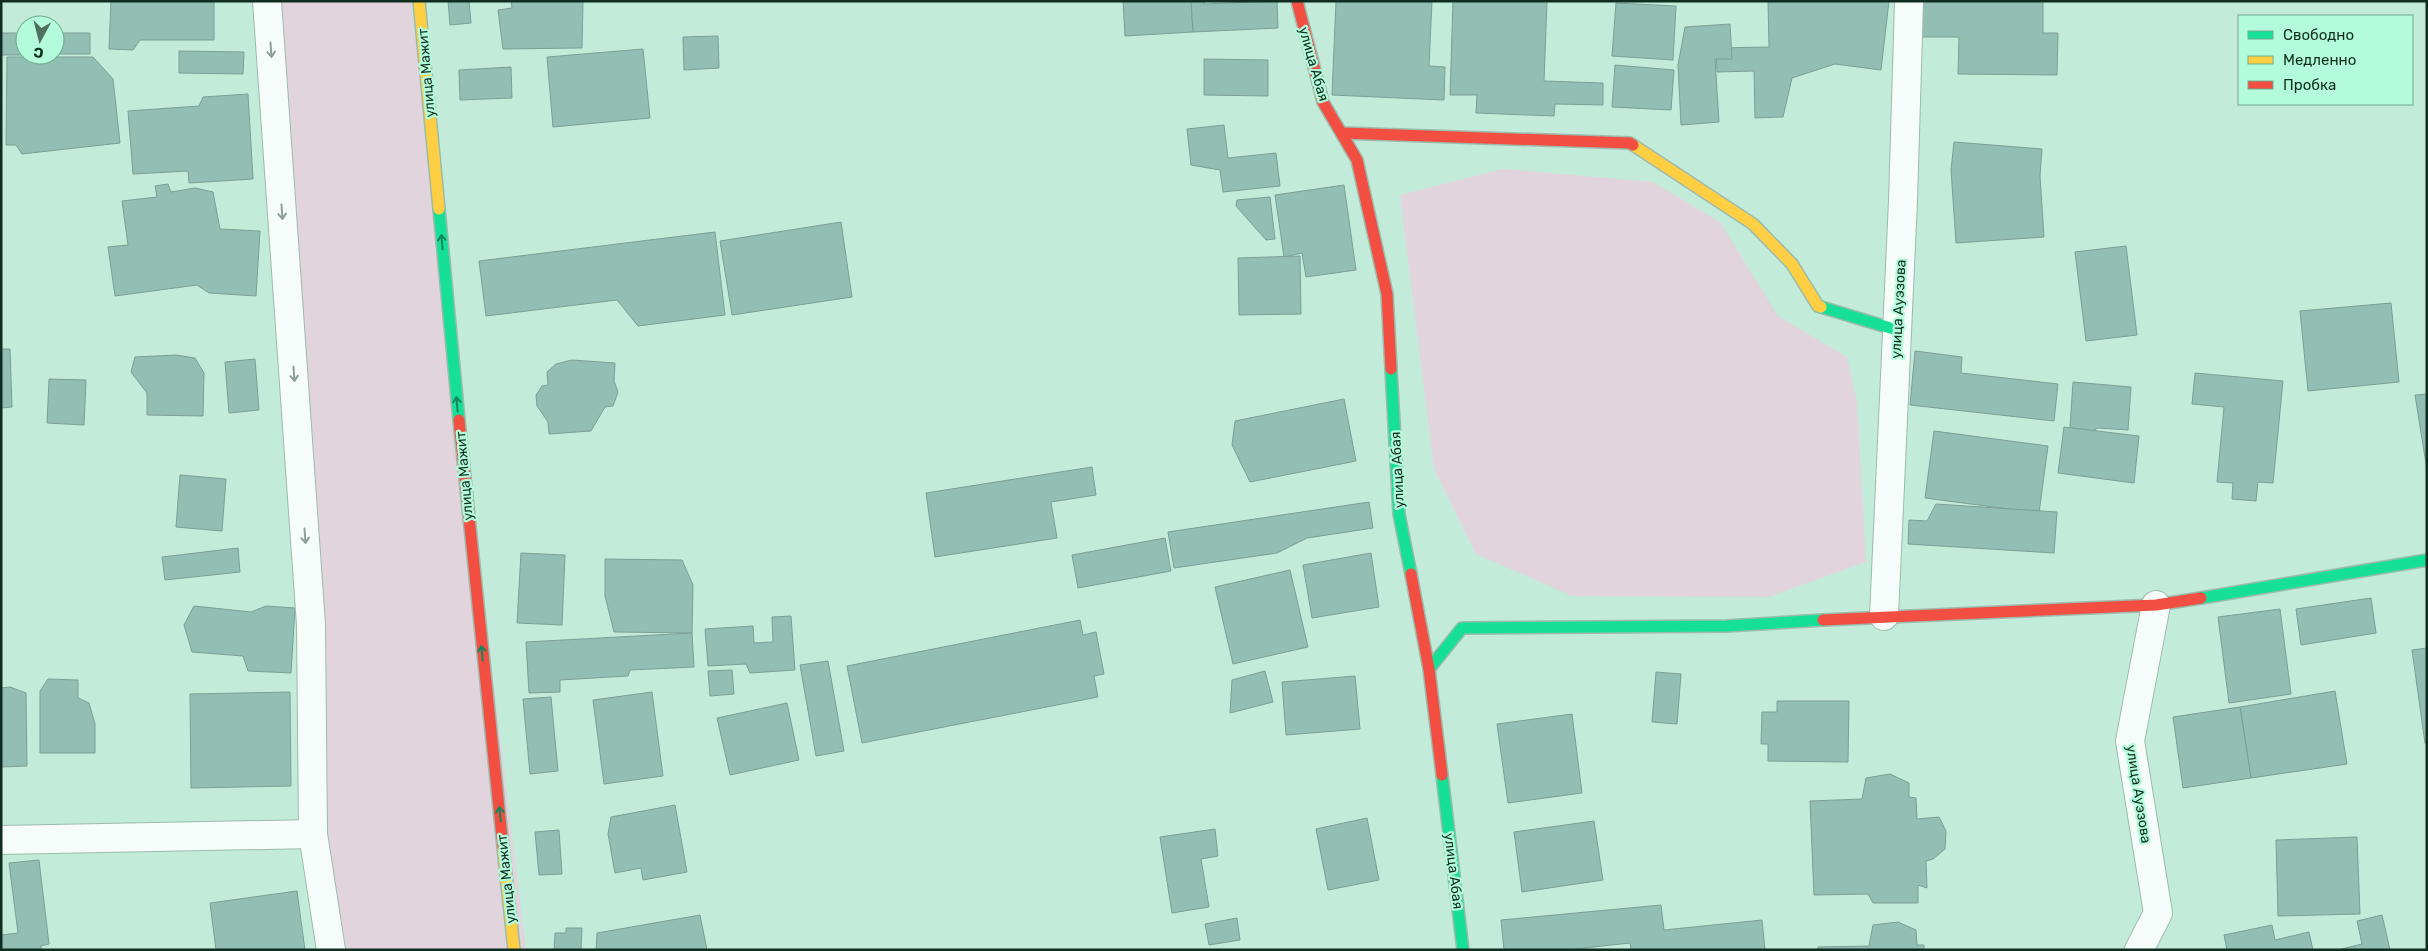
<svg xmlns="http://www.w3.org/2000/svg" width="2428" height="951" font-family="Rubik,sans-serif">
	<style>
		.green { fill: #e1d4dd }
		.building { fill: #92beb4; stroke: #7c9f95 }
		.lines { fill: none; stroke-linecap: round; stroke-linejoin: round }
		.street-casing { stroke: #9cbbad; stroke-width: 30 }
		.fast-casing { stroke: #9cbbad; stroke-width: 14 }
		.slow-casing { stroke: #9cbbad; stroke-width: 14 }
		.jam-casing { stroke: #9cbbad; stroke-width: 14 }
		.street { stroke: #f6fcf9; stroke-width: 28 }
		.fast { stroke: #16e098; stroke-width: 11 }
		.slow { stroke: #ffcf43; stroke-width: 11 }
		.jam { stroke: #f24e42; stroke-width: 11 }
		.oneway { stroke: #8e9f98 }
		.oneway2 { stroke: #13865c }
		.labels { text-anchor: middle; stroke-width: 4.5; stroke-linejoin: round; paint-order: stroke }
		.street-label { font-size: 14px; fill: #102d21; stroke: #b3fbda }
	</style>
	<rect width="100%" height="100%" fill="#c3ebd9"/>
	<g class="green">
		<path d="M 273,1 L 411,1 L 526,950 L 345,950 L 329,841 Z"/>
		<path d="M 1503,169 L 1653,182 L 1720,222 L 1778,316 L 1847,357 L 1857,402 L 1866,562 L 1768,597 L 1572,596 L 1476,554 L 1434,469 L 1400,195 Z"/>
	</g>
	<g class="building">
		<path d="M 111,1 L 214,1 L 214,40 L 140,40 L 133,50 L 109,49 Z"/>
		<path d="M 448,1 L 469,1 L 471,23 L 450,25 Z"/>
		<path d="M 511,1 L 583,1 L 582,48 L 503,49 L 498,10 L 512,8 Z"/>
		<path d="M 1123,1 L 1191,1 L 1193,32 L 1125,36 Z"/>
		<path d="M 1191,1 L 1204,1 L 1204,4 L 1277,1 L 1278,28 L 1193,32 Z"/>
		<path d="M 1336,1 L 1432,1 L 1429,66 L 1445,67 L 1444,100 L 1332,95 Z"/>
		<path d="M 1453,1 L 1547,1 L 1544,81 L 1603,83 L 1603,105 L 1555,104 L 1554,116 L 1476,113 L 1477,95 L 1450,95 Z"/>
		<path d="M 1768,1 L 1889,1 L 1881,70 L 1835,64 L 1792,78 L 1783,117 L 1755,118 L 1754,71 L 1717,72 L 1716,48 L 1769,47 Z"/>
		<path d="M 1922,1 L 2043,1 L 2043,33 L 2058,33 L 2057,75 L 1958,74 L 1959,37 L 1922,37 Z"/>
		<path d="M 1616,3 L 1676,6 L 1673,60 L 1612,56 Z"/>
		<path d="M 1730,24 L 1732,59 L 1715,59 L 1719,122 L 1681,125 L 1678,65 L 1685,27 Z"/>
		<rect x="1" y="33" width="24" height="22"/>
		<rect x="55" y="33" width="35" height="21"/>
		<path d="M 718,36 L 719,68 L 684,70 L 683,37 Z"/>
		<path d="M 643,49 L 650,118 L 553,127 L 547,57 Z"/>
		<path d="M 179,51 L 244,52 L 243,74 L 179,73 Z"/>
		<path d="M 7,57 L 93,57 L 113,79 L 120,143 L 22,154 L 16,145 L 6,145 Z"/>
		<path d="M 1204,59 L 1268,60 L 1268,96 L 1204,95 Z"/>
		<path d="M 1615,65 L 1674,70 L 1671,110 L 1612,107 Z"/>
		<path d="M 511,67 L 512,98 L 460,100 L 459,70 Z"/>
		<path d="M 248,94 L 253,179 L 189,183 L 188,171 L 133,174 L 128,111 L 199,106 L 203,97 Z"/>
		<path d="M 1224,125 L 1228,158 L 1276,153 L 1280,186 L 1223,192 L 1220,170 L 1191,165 L 1187,129 Z"/>
		<path d="M 1954,142 L 2042,149 L 2040,176 L 2044,237 L 1956,243 L 1951,170 Z"/>
		<path d="M 168,184 L 171,192 L 195,188 L 213,192 L 220,229 L 260,231 L 256,296 L 209,293 L 197,285 L 115,296 L 108,247 L 128,245 L 122,201 L 157,197 L 155,186 Z"/>
		<path d="M 1344,185 L 1356,270 L 1306,277 L 1302,253 L 1284,257 L 1275,195 Z"/>
		<path d="M 1270,197 L 1275,239 L 1266,240 L 1236,206 L 1237,200 Z"/>
		<path d="M 841,222 L 852,297 L 732,315 L 720,241 Z"/>
		<path d="M 715,232 L 725,315 L 638,326 L 617,300 L 486,316 L 479,261 Z"/>
		<path d="M 2126,246 L 2137,335 L 2086,341 L 2075,252 Z"/>
		<path d="M 1300,256 L 1301,314 L 1239,315 L 1238,258 Z"/>
		<path d="M 2391,303 L 2399,382 L 2308,391 L 2300,311 Z"/>
		<path d="M 1,349 L 10,349 L 12,407 L 1,408 Z"/>
		<path d="M 1915,351 L 1962,357 L 1961,373 L 2058,384 L 2054,421 L 1910,405 Z"/>
		<path d="M 176,355 L 195,358 L 204,373 L 203,416 L 147,415 L 147,393 L 131,372 L 135,357 Z"/>
		<path d="M 255,359 L 259,410 L 229,413 L 225,362 Z"/>
		<path d="M 572,360 L 615,363 L 614,381 L 618,392 L 613,406 L 605,407 L 591,431 L 549,434 L 548,422 L 537,406 L 536,395 L 542,386 L 548,385 L 547,372 L 556,364 Z"/>
		<path d="M 2195,373 L 2283,381 L 2273,483 L 2258,482 L 2256,501 L 2232,499 L 2233,483 L 2217,482 L 2224,407 L 2192,404 Z"/>
		<path d="M 49,379 L 86,380 L 84,425 L 47,423 Z"/>
		<path d="M 2073,382 L 2131,387 L 2128,430 L 2098,428 L 2087,434 L 2070,427 Z"/>
		<path d="M 2427,394 L 2427,470 L 2415,395 Z"/>
		<path d="M 1344,399 L 1356,461 L 1250,482 L 1232,445 L 1235,421 Z"/>
		<path d="M 2064,427 L 2139,436 L 2134,483 L 2058,473 Z"/>
		<path d="M 1934,431 L 2048,446 L 2039,513 L 1925,498 Z"/>
		<path d="M 1092,467 L 1096,495 L 1051,502 L 1057,538 L 935,557 L 926,493 Z"/>
		<path d="M 180,475 L 226,479 L 222,531 L 176,527 Z"/>
		<path d="M 1369,502 L 1373,528 L 1307,538 L 1277,553 L 1174,568 L 1168,532 Z"/>
		<path d="M 1936,504 L 2057,512 L 2054,553 L 1908,544 L 1909,520 L 1927,521 Z"/>
		<path d="M 1165,538 L 1171,571 L 1078,588 L 1072,555 Z"/>
		<path d="M 238,548 L 240,572 L 165,580 L 162,557 Z"/>
		<path d="M 521,553 L 565,555 L 562,625 L 517,623 Z"/>
		<path d="M 1371,553 L 1379,607 L 1312,618 L 1303,565 Z"/>
		<path d="M 605,559 L 682,560 L 693,585 L 692,633 L 614,632 L 605,596 Z"/>
		<path d="M 1290,570 L 1308,647 L 1233,664 L 1215,587 Z"/>
		<path d="M 2371,598 L 2376,633 L 2301,645 L 2296,609 Z"/>
		<path d="M 194,606 L 251,612 L 266,606 L 295,608 L 291,673 L 248,671 L 243,656 L 192,652 L 184,625 Z"/>
		<path d="M 2280,609 L 2291,694 L 2229,703 L 2218,617 Z"/>
		<path d="M 791,616 L 795,670 L 750,673 L 746,664 L 708,666 L 705,629 L 753,626 L 754,643 L 773,642 L 772,617 Z"/>
		<path d="M 1080,620 L 1083,635 L 1096,632 L 1104,674 L 1094,676 L 1098,697 L 862,743 L 847,666 Z"/>
		<path d="M 692,633 L 694,667 L 630,670 L 628,676 L 560,680 L 560,692 L 529,693 L 526,642 Z"/>
		<path d="M 2427,648 L 2427,743 L 2425,743 L 2412,650 Z"/>
		<path d="M 828,661 L 844,751 L 816,756 L 800,665 Z"/>
		<path d="M 732,670 L 734,694 L 710,696 L 708,671 Z"/>
		<path d="M 1265,671 L 1273,702 L 1230,713 L 1232,680 Z"/>
		<path d="M 1656,672 L 1681,674 L 1677,724 L 1652,722 Z"/>
		<path d="M 1355,676 L 1360,729 L 1286,735 L 1282,682 Z"/>
		<path d="M 48,679 L 78,680 L 78,698 L 89,703 L 95,724 L 95,753 L 40,753 L 40,691 Z"/>
		<path d="M 10,687 L 26,693 L 27,766 L 1,767 L 1,688 Z"/>
		<path d="M 2335,691 L 2347,764 L 2251,778 L 2240,707 Z"/>
		<path d="M 290,692 L 291,786 L 191,788 L 190,694 Z"/>
		<path d="M 652,692 L 663,776 L 604,784 L 593,700 Z"/>
		<path d="M 551,697 L 558,771 L 530,774 L 523,699 Z"/>
		<path d="M 1777,701 L 1849,701 L 1848,762 L 1768,761 L 1768,744 L 1761,744 L 1762,712 L 1777,712 Z"/>
		<path d="M 787,703 L 799,760 L 730,775 L 717,718 Z"/>
		<path d="M 2240,707 L 2251,778 L 2183,788 L 2173,717 Z"/>
		<path d="M 1572,714 L 1582,793 L 1508,803 L 1497,724 Z"/>
		<path d="M 1890,774 L 1909,783 L 1909,797 L 1916,798 L 1917,819 L 1939,817 L 1946,831 L 1945,849 L 1933,859 L 1926,861 L 1927,888 L 1918,885 L 1918,903 L 1873,903 L 1868,894 L 1814,895 L 1810,801 L 1862,799 L 1866,778 Z"/>
		<path d="M 675,805 L 687,872 L 643,880 L 641,868 L 615,873 L 608,834 L 611,817 Z"/>
		<path d="M 1367,818 L 1379,880 L 1328,890 L 1316,829 Z"/>
		<path d="M 1594,821 L 1603,880 L 1522,892 L 1514,832 Z"/>
		<path d="M 1215,829 L 1218,856 L 1201,859 L 1209,907 L 1172,913 L 1160,837 Z"/>
		<path d="M 559,830 L 562,874 L 539,875 L 535,832 Z"/>
		<path d="M 2357,837 L 2360,914 L 2278,916 L 2276,840 Z"/>
		<path d="M 39,860 L 49,944 L 41,946 L 41,950 L 1,950 L 1,935 L 18,933 L 9,863 Z"/>
		<path d="M 297,891 L 305,950 L 216,950 L 210,903 Z"/>
		<path d="M 1661,905 L 1664,930 L 1762,920 L 1765,950 L 1631,950 L 1630,943 L 1566,950 L 1504,950 L 1501,920 Z"/>
		<path d="M 700,915 L 707,950 L 596,950 L 597,933 Z"/>
		<path d="M 2382,915 L 2390,950 L 2337,950 L 2362,944 L 2357,921 Z"/>
		<path d="M 1237,918 L 1240,940 L 1209,945 L 1205,924 Z"/>
		<path d="M 1898,922 L 1916,930 L 1917,945 L 1924,945 L 1924,950 L 1818,950 L 1818,947 L 1869,946 L 1873,925 Z"/>
		<path d="M 2272,925 L 2275,940 L 2309,932 L 2313,950 L 2227,950 L 2224,935 Z"/>
		<path d="M 566,928 L 582,928 L 581,950 L 554,950 L 555,933 L 566,933 Z"/>
	</g>
	<g class="lines">
		<defs>
			<g id="street">
				<path d="M 267,1 L 311,625 L 313,834 L 331,950"/>
				<path d="M 1884,616 L 1903,201 L 1909,1"/>
				<path d="M 1,840 L 313,834"/>
				<path d="M 2139,950 L 2158,913 L 2130,741 L 2156,605"/>
			</g>
			<g id="fast">
				<path d="M 439,209 L 459,420"/>
				<path d="M 1821,307 L 1897,330"/>
				<path d="M 1391,369 L 1399,514 L 1411,574"/>
				<path d="M 2201,598 L 2427,560"/>
				<path d="M 1429,669 L 1462,628 L 1726,626 L 1823,620"/>
				<path d="M 1442,775 L 1463,950"/>
			</g>
			<g id="slow">
				<path d="M 419,1 L 439,209"/>
				<path d="M 1633,145 L 1753,224 L 1792,264 L 1818,306 L 1821,307"/>
				<path d="M 503,847 L 514,950"/>
			</g>
			<g id="jam">
				<path d="M 1297,1 L 1323,102 L 1357,160 L 1387,294 L 1391,369"/>
				<path d="M 1342,133 L 1630,143 L 1633,145"/>
				<path d="M 459,420 L 503,847"/>
				<path d="M 1411,574 L 1429,669 L 1442,775"/>
				<path d="M 1823,620 L 2156,605 L 2201,598"/>
			</g>
		</defs>
		<use href="#street" class="street-casing"/>
		<use href="#fast" class="fast-casing"/>
		<use href="#slow" class="slow-casing"/>
		<use href="#jam" class="jam-casing"/>
		<use href="#street" class="street"/>
		<use href="#fast" class="fast"/>
		<use href="#slow" class="slow"/>
		<use href="#jam" class="jam"/>
	</g>
	<defs><path id="oneway-shaft" d="M-6 0H5M1.5-3L5.5 0L1.5 3" fill="none" stroke-width="1.6" stroke-linecap="round" stroke-linejoin="round" transform="scale(1.25)"/></defs>
	<g class="oneway">
		<use href="#oneway-shaft" transform="translate(271 50) rotate(86)"/>
		<use href="#oneway-shaft" transform="translate(282 212) rotate(86)"/>
		<use href="#oneway-shaft" transform="translate(294 374) rotate(86)"/>
		<use href="#oneway-shaft" transform="translate(305 536) rotate(86)"/>
	</g>
	<g class="oneway2">
		<use href="#oneway-shaft" transform="translate(442 242) rotate(-95)"/>
		<use href="#oneway-shaft" transform="translate(457 404) rotate(-95)"/>
		<use href="#oneway-shaft" transform="translate(482 653) rotate(-96)"/>
		<use href="#oneway-shaft" transform="translate(500 814) rotate(-96)"/>
	</g>
	<g class="labels">
		<g class="street-label">
			<text transform="translate(1314 64) rotate(74)" y="5">улица Абая</text>
			<text transform="translate(426 73) rotate(-95)" y="5">улица Мажит</text>
			<text transform="translate(1898 309) rotate(-87)" y="5">улица Ауэзова</text>
			<text transform="translate(1397 470) rotate(-93)" y="5">улица Абая</text>
			<text transform="translate(464 476) rotate(-95)" y="5">улица Мажит</text>
			<text transform="translate(2139 794) rotate(81)" y="5">улица Ауэзова</text>
			<text transform="translate(1454 871) rotate(83)" y="5">улица Абая</text>
			<text transform="translate(506 879) rotate(-96)" y="5">улица Мажит</text>
		</g>
	</g>
	<rect width="2428" height="951" fill="none" stroke="#102d21" stroke-width="5"/>
	<rect x="2238" y="15" width="175" height="90" fill="#b3fbda" stroke="#72a990"/>
	<rect x="2248" y="31" width="25" height="8" fill="#16e098" stroke="#72a990"/>
	<text x="2283" y="40" font-size="15" fill="#102d21">Свободно</text>
	<rect x="2248" y="56" width="25" height="8" fill="#ffcf43" stroke="#72a990"/>
	<text x="2283" y="65" font-size="15" fill="#102d21">Медленно</text>
	<rect x="2248" y="81" width="25" height="8" fill="#f24e42" stroke="#72a990"/>
	<text x="2283" y="90" font-size="15" fill="#102d21">Пробка</text>
	<g transform="translate(40 40) rotate(187)"><circle r="24" fill="#b3fbda" stroke="#72a990"/>
	<path d="M0-4L9 19L0 12L-9 19Z" fill="#4f7061"/>
	<text y="-8" font-size="14" font-weight="bold" text-anchor="middle" fill="#102d21">С</text>
	</g>
</svg>
